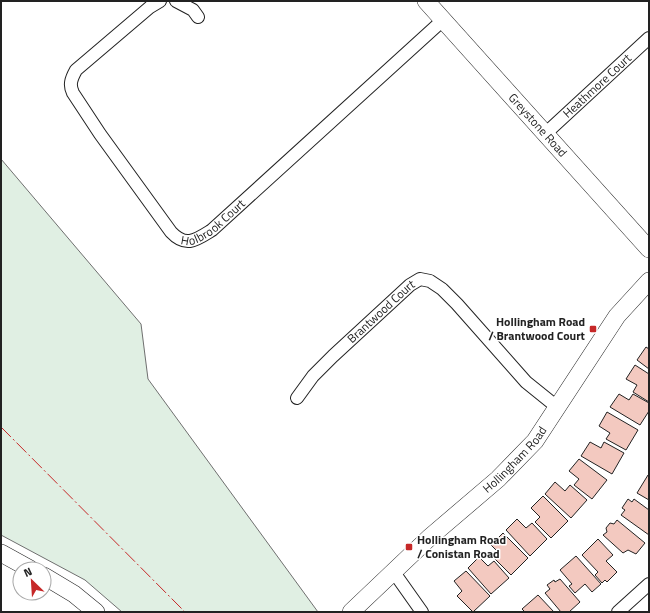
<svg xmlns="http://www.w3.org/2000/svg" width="650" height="613" font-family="'Titillium Web',sans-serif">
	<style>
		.green { fill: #e0efe3; stroke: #6f6f6f }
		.building { fill: #f3c9c0; stroke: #222 }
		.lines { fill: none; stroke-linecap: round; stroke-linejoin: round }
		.street-casing { stroke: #222; stroke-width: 14 }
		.secondary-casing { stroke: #222; stroke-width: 18 }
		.street { stroke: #fff; stroke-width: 12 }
		.secondary { stroke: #fff; stroke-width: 17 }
		.power { stroke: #c62828; stroke-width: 1; stroke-dasharray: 14 3 2 3; stroke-linecap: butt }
		.poi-dot { fill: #c62828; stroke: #fff; stroke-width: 1.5 }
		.labels { text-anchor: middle; stroke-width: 3; stroke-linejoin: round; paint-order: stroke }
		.street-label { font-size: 12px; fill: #222; stroke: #fff }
		.poi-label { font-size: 12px; font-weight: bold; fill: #222; stroke: #fff; text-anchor: end }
	</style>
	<rect width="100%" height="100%" fill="#fff"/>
	<path class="green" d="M 1,159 L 141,324 L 148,379 L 318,612 L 122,612 L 85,580 L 1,535 Z"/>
	<g class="building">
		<path d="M 646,347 L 649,349 L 649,369 L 637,360 Z"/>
		<path d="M 635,365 L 649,374 L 649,402 L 633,392 L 637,385 L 626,379 Z"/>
		<path d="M 619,394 L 629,400 L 633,394 L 649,403 L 649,411 L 640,425 L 610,407 Z"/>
		<path d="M 607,412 L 638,430 L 626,450 L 606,439 L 610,433 L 599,426 Z"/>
		<path d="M 590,442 L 601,448 L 604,442 L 624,453 L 612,474 L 581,456 Z"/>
		<path d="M 579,459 L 607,480 L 592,499 L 574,485 L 579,479 L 569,471 Z"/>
		<path d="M 648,475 L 649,476 L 649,500 L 637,493 Z"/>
		<path d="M 555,482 L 565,491 L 570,485 L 587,500 L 571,518 L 545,494 Z"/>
		<path d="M 543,496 L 568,521 L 551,538 L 535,522 L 540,517 L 531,508 Z"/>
		<path d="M 628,499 L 632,502 L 634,499 L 649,510 L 649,535 L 621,515 L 625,510 L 622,508 Z"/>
		<path d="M 517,519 L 526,528 L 532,523 L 547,539 L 530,556 L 506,530 Z"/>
		<path d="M 617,520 L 645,543 L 636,554 L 628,550 L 623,553 L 603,535 L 607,532 L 606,528 L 610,523 L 614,524 Z"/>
		<path d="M 503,533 L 528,558 L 511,575 L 495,559 L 500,554 L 491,545 Z"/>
		<path d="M 598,539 L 613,555 L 606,561 L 617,572 L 607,582 L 605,580 L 602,583 L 595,575 L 598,572 L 582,555 Z"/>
		<path d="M 576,556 L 601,584 L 592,592 L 585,584 L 575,593 L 569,586 L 572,584 L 560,570 Z"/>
		<path d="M 479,557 L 488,566 L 494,561 L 509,578 L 491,594 L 468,568 Z"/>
		<path d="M 466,571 L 490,596 L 473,612 L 457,596 L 462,591 L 454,581 Z"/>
		<path d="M 560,579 L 580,602 L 569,612 L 561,612 L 545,593 L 550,589 L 547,585 L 554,580 L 555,582 Z"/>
		<path d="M 538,595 L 554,612 L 525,612 L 522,609 Z"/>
	</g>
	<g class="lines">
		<defs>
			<g id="street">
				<path id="s1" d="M 160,1 L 150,7 L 76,70 C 71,79 69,85 73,93 L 100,134 L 171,232 C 186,248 196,240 212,230 L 443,20"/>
				<path d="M 176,1 L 193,10 L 198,17"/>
				<path id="s2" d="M 545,134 L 649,38"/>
				<path id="s3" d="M 297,398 L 313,376 L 333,356 L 410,285 L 420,279 L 430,281 L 442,289 L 457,304 L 526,382 L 557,407"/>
				<path d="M 393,571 L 422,612"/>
				<path d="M 618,612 L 649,584"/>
			</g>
			<g id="secondary">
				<path id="s4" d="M 426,1 L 649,249"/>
				<path d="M 1,553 L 30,569"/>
				<path d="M 44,576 L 74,594 L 96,612"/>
				<path id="s5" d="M 351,612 L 430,537 L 498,479 L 535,441 L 617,316 L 649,281"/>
			</g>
		</defs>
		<use href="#street" class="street-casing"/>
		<use href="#secondary" class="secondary-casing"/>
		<use href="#street" class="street"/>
		<use href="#secondary" class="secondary"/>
		<path class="power" d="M 1,427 L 185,612"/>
	</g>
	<g class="poi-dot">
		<rect x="589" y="325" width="8" height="8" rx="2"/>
		<rect x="405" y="543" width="8" height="8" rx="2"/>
	</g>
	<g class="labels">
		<g class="street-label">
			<text dy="4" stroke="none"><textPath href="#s2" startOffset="71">Heathmore Court</textPath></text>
			<text dy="4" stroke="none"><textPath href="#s4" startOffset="167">Greystone Road</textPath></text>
			<text dy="4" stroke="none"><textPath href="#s1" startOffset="354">Holbrook Court</textPath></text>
			<text dy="4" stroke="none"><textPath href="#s3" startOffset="121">Brantwood Court</textPath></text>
			<text dy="4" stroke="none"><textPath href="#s5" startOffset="224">Hollingham Road</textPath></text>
		</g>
		<g class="poi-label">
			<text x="585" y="326">Hollingham Road<tspan x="585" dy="14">/ Brantwood Court</tspan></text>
			<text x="417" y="544" text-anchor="start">Hollingham Road<tspan x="417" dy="14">/ Conistan Road</tspan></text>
		</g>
	</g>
	<rect width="650" height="613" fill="none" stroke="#222222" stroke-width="4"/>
	<g transform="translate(32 581) rotate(335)"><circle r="19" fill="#ffffff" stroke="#a7a7a7"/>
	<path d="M0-3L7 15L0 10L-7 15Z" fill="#c62828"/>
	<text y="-6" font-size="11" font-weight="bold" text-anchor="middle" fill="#222222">N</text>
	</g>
</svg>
